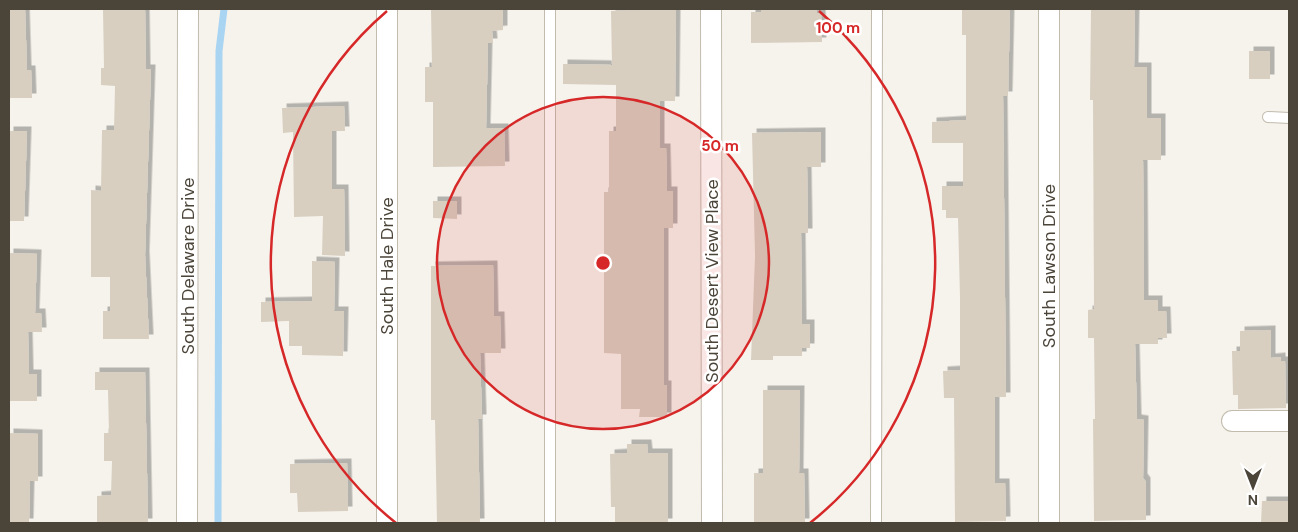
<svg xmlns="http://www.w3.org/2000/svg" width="1298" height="532" font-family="'DM Sans',sans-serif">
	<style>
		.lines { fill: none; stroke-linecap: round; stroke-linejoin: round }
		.stream { stroke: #a9d4f2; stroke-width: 7 }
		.building { fill: #d8cfc1; filter: url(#shadow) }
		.service-casing { stroke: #c2bbae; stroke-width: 12 }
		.minor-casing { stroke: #c2bbae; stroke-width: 22 }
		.service { stroke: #fff; stroke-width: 10 }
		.minor { stroke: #fff; stroke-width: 20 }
		.ring { fill: none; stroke: #d62828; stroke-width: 2.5 }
		.labels { text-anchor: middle; stroke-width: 5; stroke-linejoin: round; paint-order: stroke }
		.street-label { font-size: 18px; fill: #4b4439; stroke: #fff }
		.centre { fill: #d62828; stroke: #fff; stroke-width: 2.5 }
		.ring-label { font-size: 15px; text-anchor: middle; font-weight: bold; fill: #d62828; stroke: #fff; stroke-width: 5; stroke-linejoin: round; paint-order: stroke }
	</style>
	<defs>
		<filter id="shadow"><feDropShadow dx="4.5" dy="-4.5" stdDeviation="0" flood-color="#0004"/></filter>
	</defs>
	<rect width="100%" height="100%" fill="#f6f3ec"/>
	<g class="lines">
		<path class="stream" d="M 218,523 L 219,51 L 224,9"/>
	</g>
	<g class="building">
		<path d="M 9,9 L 25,9 L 27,70 L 31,70 L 32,98 L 9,98 Z"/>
		<path d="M 103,9 L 145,9 L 146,69 L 151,69 L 145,255 L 149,339 L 103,339 L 103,311 L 110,311 L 110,277 L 91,277 L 91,190 L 101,191 L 102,130 L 114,130 L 115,86 L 101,85 L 101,68 L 104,68 Z"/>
		<path d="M 431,9 L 503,9 L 503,30 L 492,31 L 493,43 L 488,43 L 486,128 L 504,128 L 505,166 L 433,167 L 433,102 L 425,102 L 425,67 L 432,67 Z"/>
		<path d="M 676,9 L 675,101 L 660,101 L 660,148 L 666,148 L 667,191 L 673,191 L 673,228 L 664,228 L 664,385 L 667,385 L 667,417 L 639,417 L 640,409 L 621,409 L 621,354 L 604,353 L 604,192 L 609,192 L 609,131 L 616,131 L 616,85 L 563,84 L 563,64 L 612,65 L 611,11 Z"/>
		<path d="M 761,9 L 817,9 L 817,13 L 821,13 L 822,42 L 751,43 L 751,12 L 761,12 Z"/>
		<path d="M 962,9 L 1010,9 L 1008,96 L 1003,96 L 1006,397 L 995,397 L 995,483 L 1005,483 L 1006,521 L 955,522 L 954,398 L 944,398 L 943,371 L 960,370 L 960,298 L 958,218 L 946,218 L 946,210 L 942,210 L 942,186 L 963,186 L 963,143 L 932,143 L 932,122 L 966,120 L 966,35 L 962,35 Z"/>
		<path d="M 1091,9 L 1135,9 L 1134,67 L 1147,67 L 1147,118 L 1161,118 L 1161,160 L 1143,160 L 1144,300 L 1158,300 L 1158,311 L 1166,311 L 1167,338 L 1158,338 L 1158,344 L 1135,344 L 1137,419 L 1144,420 L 1143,478 L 1146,482 L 1146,520 L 1094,521 L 1093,419 L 1095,419 L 1094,338 L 1088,338 L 1088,310 L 1094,309 L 1093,100 L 1090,100 Z"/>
		<rect x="1249" y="51" width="21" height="28"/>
		<path d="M 344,106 L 345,131 L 332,131 L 332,189 L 344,189 L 345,256 L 322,255 L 323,216 L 294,217 L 293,132 L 283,133 L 282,108 Z"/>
		<path d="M 9,131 L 27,131 L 24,221 L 9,221 Z"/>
		<path d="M 821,132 L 821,167 L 807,167 L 808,233 L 801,233 L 802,324 L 810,324 L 810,348 L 802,348 L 802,356 L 773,356 L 773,360 L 751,360 L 755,256 L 752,133 Z"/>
		<path d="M 433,201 L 457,201 L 457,219 L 433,218 Z"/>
		<path d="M 9,253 L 37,254 L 35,313 L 41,313 L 42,332 L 28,332 L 29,374 L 37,374 L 37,401 L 9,401 Z"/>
		<path d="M 312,261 L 335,262 L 334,311 L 344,311 L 343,356 L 302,355 L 302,346 L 289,346 L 289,321 L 261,322 L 261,302 L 312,301 Z"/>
		<path d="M 493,265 L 494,316 L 500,316 L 501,353 L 480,353 L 482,419 L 478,419 L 480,523 L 437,523 L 435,420 L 431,420 L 431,266 Z"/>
		<path d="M 1271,330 L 1271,358 L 1281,357 L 1281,361 L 1285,361 L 1286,408 L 1238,409 L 1238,395 L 1233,395 L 1232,351 L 1240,351 L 1240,331 Z"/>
		<path d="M 95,372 L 145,372 L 148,523 L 97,523 L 97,496 L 111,495 L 112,461 L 104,461 L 104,433 L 109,433 L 108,390 L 95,390 Z"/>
		<path d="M 763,390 L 800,390 L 799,473 L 804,473 L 805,523 L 754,523 L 754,473 L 763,473 Z"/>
		<path d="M 9,433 L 38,434 L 38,481 L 30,481 L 29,523 L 9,523 Z"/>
		<path d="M 627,444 L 647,444 L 648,453 L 668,453 L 668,523 L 615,523 L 615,507 L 611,507 L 610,454 L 627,453 Z"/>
		<path d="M 347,463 L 348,511 L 298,512 L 297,493 L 290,493 L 290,464 Z"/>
		<path d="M 1262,501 L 1289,501 L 1289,523 L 1261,523 Z"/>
	</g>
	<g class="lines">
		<defs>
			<g id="service">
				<path d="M 550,9 L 550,523"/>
				<path d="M 1268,117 L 1289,118"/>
				<path d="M 876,523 L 877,9"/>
			</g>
			<g id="minor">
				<path d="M 711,9 L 712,523"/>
				<path d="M 1049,9 L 1049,523"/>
				<path d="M 1232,421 L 1289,421"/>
				<path d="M 187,523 L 188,9"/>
				<path d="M 387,523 L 387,9"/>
			</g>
		</defs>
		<use href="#service" class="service-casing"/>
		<use href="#minor" class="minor-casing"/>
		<use href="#service" class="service"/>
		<use href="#minor" class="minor"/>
	</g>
	<circle cx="603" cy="263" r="166" fill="#d62828" fill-opacity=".12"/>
	<g class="ring">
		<circle cx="603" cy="263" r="166"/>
		<path d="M396 523A332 332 0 0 1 387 11M819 11A332 332 0 0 1 810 523"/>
	</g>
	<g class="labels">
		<g class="street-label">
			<text transform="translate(188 266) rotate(-90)" y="6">South Delaware Drive</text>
			<text transform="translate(387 266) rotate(-90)" y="6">South Hale Drive</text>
			<text transform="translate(1049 266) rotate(-90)" y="6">South Lawson Drive</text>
			<text transform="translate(712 281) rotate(-90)" y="6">South Desert View Place</text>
		</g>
	</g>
	<circle cx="603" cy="263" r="8" class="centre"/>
	<g class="ring-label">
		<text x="838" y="33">100 m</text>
		<text x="720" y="151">50 m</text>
	</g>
	<rect width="1298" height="532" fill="none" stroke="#4b4439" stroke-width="20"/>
	<g transform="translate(1253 487) rotate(180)" stroke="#ffffff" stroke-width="4" paint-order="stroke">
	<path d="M0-4L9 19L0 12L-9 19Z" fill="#4b4439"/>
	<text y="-8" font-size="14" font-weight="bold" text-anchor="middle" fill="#4b4439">N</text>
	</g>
</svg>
